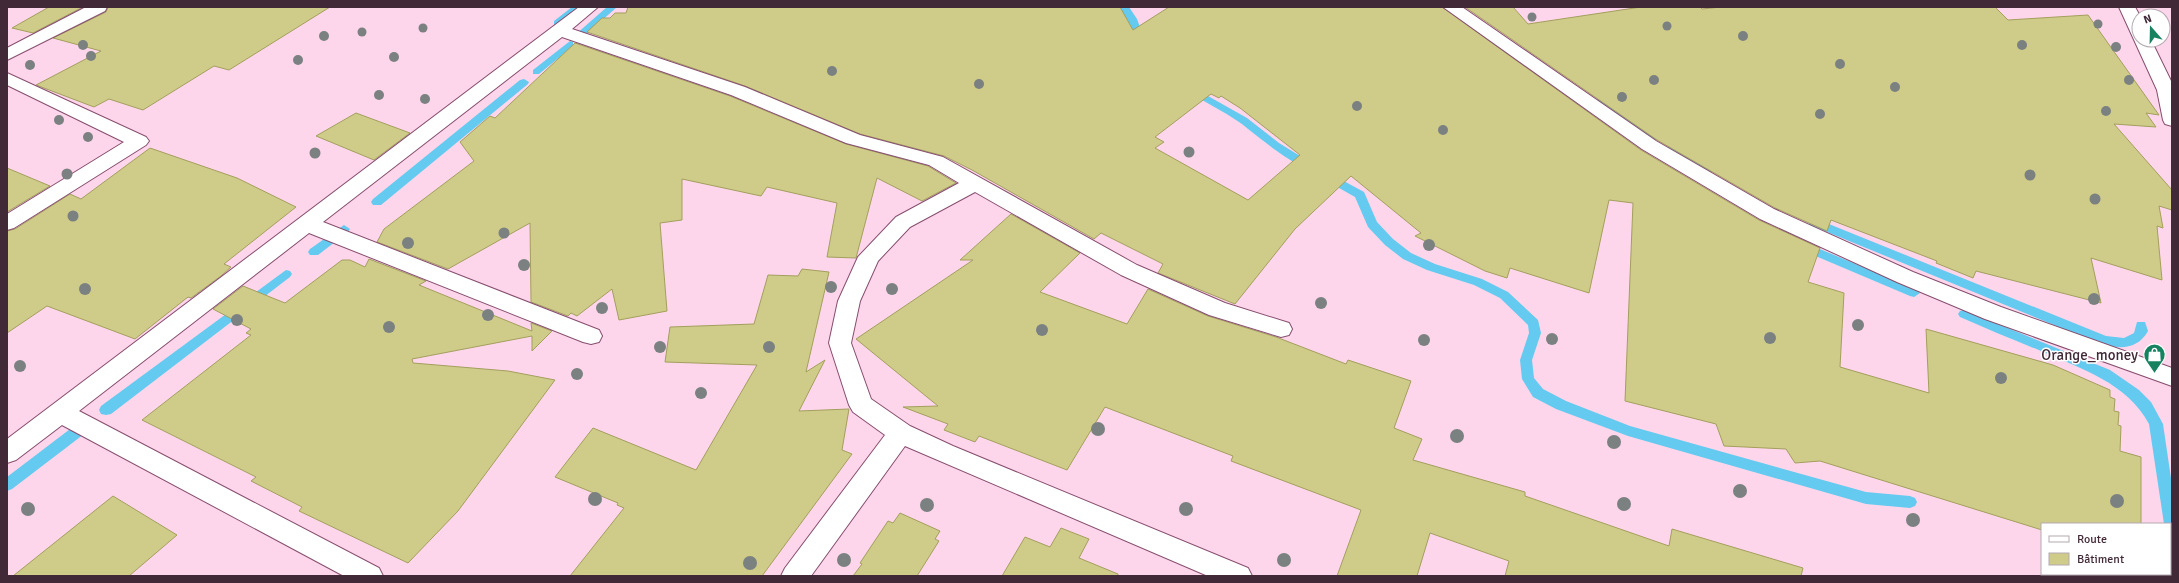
<svg xmlns="http://www.w3.org/2000/svg" width="2179" height="583" font-family="Signika,sans-serif">
	<style>
		.lines { fill: none; stroke-linecap: round; stroke-linejoin: round }
		.stream { fill: #64caef; fill-rule: evenodd }
		.building { fill: #cfcb88; stroke: #a39f5e; fill-rule: evenodd }
		.minor-casing { stroke: #864e6f; stroke-width: 2 }
		.minor { fill: #fff; fill-rule: evenodd }
		.tree { fill: #7b8081 }
		.labels { text-anchor: middle; stroke-width: 3; stroke-linejoin: round; paint-order: stroke }
		.poi-label { font-size: 15px; fill: #412937; stroke: #fff; text-anchor: end }
	</style>
	<rect width="100%" height="100%" fill="#fed6eb"/>
	<g class="lines">
		<g class="stream">
			<path d="M 572,7 L 583,7 L 560,25 L 554,25 L 554,21 Z"/>
			<path d="M 607,7 L 617,7 L 581,39 L 575,39 L 575,35 Z"/>
			<path d="M 1119,7 L 1129,7 L 1137,19 L 1146,44 L 1144,46 L 1141,47 L 1136,44 L 1127,19 Z"/>
			<path d="M 570,41 L 573,42 L 573,46 L 539,74 L 533,74 L 533,70 Z"/>
			<path d="M 524,79 L 529,82 L 528,84 L 381,205 L 373,205 L 371,202 L 373,199 L 520,80 Z"/>
			<path d="M 1192,87 L 1247,118 L 1279,143 L 1313,164 L 1314,166 L 1313,168 C 1298,172 1252,131 1239,122 C 1223,111 1205,102 1188,92 L 1187,90 Z"/>
			<path d="M 1601,97 L 1659,136 L 1660,138 L 1659,140 L 1651,140 L 1597,102 L 1596,100 Z"/>
			<path d="M 1672,145 L 1714,168 L 1715,170 L 1714,172 L 1706,172 L 1668,150 L 1667,148 L 1668,146 Z"/>
			<path d="M 1329,173 L 1364,192 L 1377,222 L 1393,239 L 1411,253 L 1435,264 L 1482,279 L 1508,292 L 1538,320 L 1541,333 L 1532,360 L 1534,378 L 1543,389 L 1566,401 L 1630,426 L 1866,492 L 1910,496 L 1915,498 L 1917,502 L 1915,506 L 1910,508 L 1866,504 L 1628,436 L 1556,409 L 1533,397 L 1522,379 L 1520,360 L 1529,333 L 1528,325 L 1500,298 L 1474,285 L 1427,270 L 1403,259 L 1385,245 L 1368,227 L 1355,197 L 1325,180 L 1324,177 L 1325,174 Z"/>
			<path d="M 1814,218 L 2106,336 L 2124,338 L 2134,333 L 2137,322 L 2145,322 L 2148,331 C 2137,351 2117,349 2098,343 L 1810,225 L 1808,222 Z"/>
			<path d="M 344,225 L 350,229 L 348,232 L 318,255 L 310,255 L 308,252 L 310,249 Z"/>
			<path d="M 1803,242 L 1918,290 L 1920,293 L 1914,297 L 1910,296 L 1799,249 L 1797,246 L 1799,243 Z"/>
			<path d="M 286,270 L 290,271 L 292,274 L 290,277 L 111,414 L 106,415 L 101,414 L 99,410 L 101,406 Z"/>
			<path d="M 1964,310 L 2110,370 L 2139,390 L 2151,402 L 2163,424 L 2172,485 L 2172,538 L 2170,537 L 2170,524 L 2164,524 L 2149,424 C 2127,383 2082,369 2041,351 C 2014,340 1987,329 1960,317 L 1958,314 L 1960,311 Z"/>
			<path d="M 83,422 L 88,423 L 90,427 L 88,431 L 12,489 L 7,491 L 7,477 L 78,423 Z"/>
		</g>
	</g>
	<g class="building">
		<path d="M 49,7 L 83,7 L 33,33 L 12,28 Z"/>
		<path d="M 108,7 L 330,7 L 229,70 L 214,66 L 143,110 L 109,99 L 94,107 L 36,85 L 101,51 L 53,38 L 106,12 Z"/>
		<path d="M 628,7 L 1120,7 L 1133,30 L 1169,7 L 1442,7 L 1641,150 L 1759,220 L 1820,248 L 1808,282 L 1844,293 L 1840,367 L 1929,393 L 1926,329 L 2053,365 L 2110,390 L 2110,397 L 2115,399 L 2114,411 L 2119,412 L 2118,425 L 2121,426 L 2120,451 L 2141,457 L 2141,524 L 2042,524 L 2042,530 L 1820,461 L 1795,463 L 1786,449 L 1724,446 L 1716,424 L 1625,401 L 1633,203 L 1609,200 L 1589,293 L 1510,268 L 1507,278 L 1485,271 L 1415,236 L 1421,233 L 1351,176 L 1295,229 L 1235,304 L 1158,273 L 1163,264 L 1101,233 L 1094,239 L 972,170 L 944,156 L 860,134 L 745,86 L 587,32 L 602,18 L 610,18 L 615,13 L 626,13 ZM 1211,94 L 1219,98 L 1221,96 L 1240,108 L 1300,155 L 1248,200 L 1155,148 L 1164,142 L 1155,137 Z"/>
		<path d="M 1465,7 L 1513,7 L 1528,24 L 1641,7 L 1700,7 L 1702,9 L 1721,7 L 1995,7 L 2008,20 L 2088,15 L 2159,115 L 2146,113 L 2156,127 L 2114,124 L 2172,190 L 2172,210 L 2159,206 L 2163,228 L 2157,226 L 2162,280 L 2091,258 L 2101,303 L 1976,271 L 1973,278 L 1936,263 L 1937,261 L 1831,220 L 1827,231 L 1775,208 L 1657,140 Z"/>
		<path d="M 575,43 L 730,96 L 846,144 L 928,166 L 956,183 L 922,201 L 877,178 L 856,258 L 827,257 L 837,203 L 767,187 L 761,196 L 682,179 L 682,220 L 660,223 L 667,311 L 619,320 L 612,289 L 577,316 L 571,313 L 568,316 L 531,302 L 530,223 L 448,269 L 377,242 L 384,229 L 474,161 L 460,142 L 490,116 L 495,118 Z"/>
		<path d="M 356,113 L 410,133 L 374,160 L 316,136 Z"/>
		<path d="M 150,148 L 237,178 L 296,207 L 224,264 L 231,267 L 221,276 L 191,298 L 188,297 L 135,339 L 47,306 L 7,333 L 7,231 L 15,229 L 70,194 L 81,199 Z"/>
		<path d="M 7,168 L 50,186 L 7,212 Z"/>
		<path d="M 1011,214 L 1080,253 L 1040,292 L 1127,324 L 1148,289 L 1208,316 L 1276,337 L 1346,364 L 1348,360 L 1411,381 L 1394,428 L 1422,439 L 1413,460 L 1525,492 L 1525,496 L 1669,546 L 1672,529 L 1803,568 L 1801,576 L 1505,576 L 1509,561 L 1430,533 L 1417,576 L 1337,576 L 1361,510 L 1231,461 L 1233,456 L 1105,407 L 1067,470 L 979,436 L 975,442 L 944,430 L 948,424 L 903,407 L 938,406 L 856,339 L 973,260 L 960,260 Z"/>
		<path d="M 369,259 L 426,281 L 419,285 L 532,331 L 531,323 L 552,331 L 532,351 L 532,336 L 412,359 L 413,363 L 508,371 L 555,380 L 458,511 L 408,563 L 299,511 L 302,507 L 251,481 L 256,477 L 142,420 L 251,335 L 246,333 L 251,329 L 213,309 L 243,286 L 285,303 L 342,260 L 350,260 L 365,267 Z"/>
		<path d="M 802,269 L 829,272 L 806,372 L 825,360 L 799,411 L 849,409 L 842,450 L 852,454 L 762,576 L 570,576 L 624,508 L 617,505 L 618,503 L 555,477 L 593,428 L 696,470 L 757,365 L 665,362 L 670,327 L 754,324 L 768,275 L 798,276 Z"/>
		<path d="M 113,496 L 177,535 L 129,576 L 13,576 Z"/>
		<path d="M 900,513 L 940,531 L 935,539 L 939,541 L 917,576 L 853,576 L 862,564 L 860,563 L 888,521 L 893,523 Z"/>
		<path d="M 1061,528 L 1089,539 L 1079,558 L 1118,574 L 1118,576 L 1002,576 L 1025,537 L 1050,547 Z"/>
	</g>
	<g class="lines">
		<defs>
			<g id="minor">
				<path d="M 86,7 L 107,7 L 105,11 L 7,60 L 7,48 Z"/>
				<path d="M 579,7 L 598,7 L 572,29 L 745,87 L 860,135 L 943,157 L 1137,265 L 1225,303 L 1289,323 L 1292,329 L 1289,335 L 1281,337 L 1209,315 L 1121,275 L 975,192 L 910,227 L 878,261 L 860,301 L 851,343 L 871,399 L 910,426 L 953,446 L 1248,568 L 1252,576 L 1208,576 L 905,446 L 811,576 L 781,576 L 785,568 L 885,435 L 853,412 L 849,405 L 829,343 L 838,301 L 858,257 L 896,217 L 959,183 L 929,165 L 846,143 L 731,95 L 562,37 L 323,222 L 599,330 L 602,336 L 599,342 L 591,344 L 583,342 L 309,233 L 79,411 L 379,568 L 383,576 L 344,576 L 62,425 L 16,460 L 7,463 L 7,439 Z"/>
				<path d="M 1443,7 L 1462,7 L 1656,141 L 1774,209 L 1913,272 L 2001,307 L 2172,368 L 2172,386 L 1985,319 L 1897,282 L 1760,219 L 1642,149 Z"/>
				<path d="M 2119,7 L 2135,7 L 2140,16 L 2139,40 L 2151,40 L 2172,83 L 2172,126 L 2165,124 L 2163,120 L 2157,90 Z"/>
				<path d="M 7,73 L 146,137 L 149,141 L 146,145 L 14,228 L 7,230 L 7,214 L 124,142 L 7,85 Z"/>
			</g>
		</defs>
		<use href="#minor" class="minor-casing"/>
		<use href="#minor" class="minor"/>
	</g>
	<g class="tree">
		<circle cx="1532" cy="17" r="4.5"/>
		<circle cx="2098" cy="24" r="4.5"/>
		<circle cx="1667" cy="26" r="4.5"/>
		<circle cx="423" cy="28" r="4.5"/>
		<circle cx="362" cy="32" r="4.5"/>
		<circle cx="324" cy="36" r="5"/>
		<circle cx="1743" cy="36" r="5"/>
		<circle cx="83" cy="45" r="5"/>
		<circle cx="2022" cy="45" r="5"/>
		<circle cx="2116" cy="47" r="5"/>
		<circle cx="91" cy="56" r="5"/>
		<circle cx="394" cy="57" r="5"/>
		<circle cx="298" cy="60" r="5"/>
		<circle cx="1840" cy="64" r="5"/>
		<circle cx="30" cy="65" r="5"/>
		<circle cx="832" cy="71" r="5"/>
		<circle cx="1654" cy="80" r="5"/>
		<circle cx="2129" cy="80" r="5"/>
		<circle cx="979" cy="84" r="5"/>
		<circle cx="1895" cy="87" r="5"/>
		<circle cx="379" cy="95" r="5"/>
		<circle cx="1622" cy="97" r="5"/>
		<circle cx="425" cy="99" r="5"/>
		<circle cx="1357" cy="106" r="5"/>
		<circle cx="2106" cy="111" r="5"/>
		<circle cx="1820" cy="114" r="5"/>
		<circle cx="59" cy="120" r="5"/>
		<circle cx="1443" cy="130" r="5"/>
		<circle cx="88" cy="137" r="5"/>
		<circle cx="1189" cy="152" r="5.5"/>
		<circle cx="315" cy="153" r="5.5"/>
		<circle cx="67" cy="174" r="5.5"/>
		<circle cx="2030" cy="175" r="5.5"/>
		<circle cx="2095" cy="199" r="5.5"/>
		<circle cx="73" cy="216" r="5.5"/>
		<circle cx="504" cy="233" r="5.5"/>
		<circle cx="408" cy="243" r="6"/>
		<circle cx="1429" cy="245" r="6"/>
		<circle cx="524" cy="265" r="6"/>
		<circle cx="831" cy="287" r="6"/>
		<circle cx="85" cy="289" r="6"/>
		<circle cx="892" cy="289" r="6"/>
		<circle cx="2094" cy="299" r="6"/>
		<circle cx="1321" cy="303" r="6"/>
		<circle cx="602" cy="308" r="6"/>
		<circle cx="488" cy="315" r="6"/>
		<circle cx="237" cy="320" r="6"/>
		<circle cx="1858" cy="325" r="6"/>
		<circle cx="389" cy="327" r="6"/>
		<circle cx="1042" cy="330" r="6"/>
		<circle cx="1770" cy="338" r="6"/>
		<circle cx="1552" cy="339" r="6"/>
		<circle cx="1424" cy="340" r="6"/>
		<circle cx="660" cy="347" r="6"/>
		<circle cx="769" cy="347" r="6"/>
		<circle cx="20" cy="366" r="6"/>
		<circle cx="577" cy="374" r="6"/>
		<circle cx="2001" cy="378" r="6"/>
		<circle cx="701" cy="393" r="6"/>
		<circle cx="1098" cy="429" r="7"/>
		<circle cx="1457" cy="436" r="7"/>
		<circle cx="1614" cy="442" r="7"/>
		<circle cx="1740" cy="491" r="7"/>
		<circle cx="595" cy="499" r="7"/>
		<circle cx="2117" cy="501" r="7"/>
		<circle cx="1624" cy="504" r="7"/>
		<circle cx="927" cy="505" r="7"/>
		<circle cx="28" cy="509" r="7"/>
		<circle cx="1186" cy="509" r="7"/>
		<circle cx="1913" cy="520" r="7"/>
		<circle cx="844" cy="560" r="7"/>
		<circle cx="1284" cy="560" r="7"/>
		<circle cx="750" cy="563" r="7"/>
	</g>
	<defs>
		<symbol id="shop-pin" viewBox="-11 -11 22 30"><path d="M0 17L-7.5 6A9.5 9.5 0 1 1 7.5 6Z" fill="#16825f" stroke="#fff"/><path d="M-5-2.5h2.3a2.7 3.5 0 0 1 5.4 0H5L5.5 6h-11ZM-1.5-2.5h3a1.5 2.3 0 0 0-3 0Z" fill="#fff"/></symbol>
	</defs>
	<g fill-rule="evenodd">
		<use href="#shop-pin" x="2142" y="342" width="25" height="34"/>
	</g>
	<g class="labels">
		<g class="poi-label">
			<text x="2138" y="360">Orange_money</text>
		</g>
	</g>
	<rect width="2179" height="583" fill="none" stroke="#412937" stroke-width="16"/>
	<rect x="2041" y="523" width="130" height="52" fill="#ffffff" stroke="#b3a9af"/>
	<rect x="2049" y="536" width="20" height="6" fill="#ffffff" stroke="#b3a9af"/>
	<text x="2077" y="543" font-size="12" fill="#412937">Route</text>
	<rect x="2049" y="553" width="20" height="12" fill="#cfcb88" stroke="#b3a9af"/>
	<text x="2077" y="563" font-size="12" fill="#412937">Bâtiment</text>
	<g transform="translate(2151 28) rotate(340)"><circle r="19" fill="#ffffff" stroke="#b3a9af"/>
	<path d="M0-3L7 15L0 10L-7 15Z" fill="#16825f"/>
	<text y="-6" font-size="11" font-weight="bold" text-anchor="middle" fill="#412937">N</text>
	</g>
</svg>
